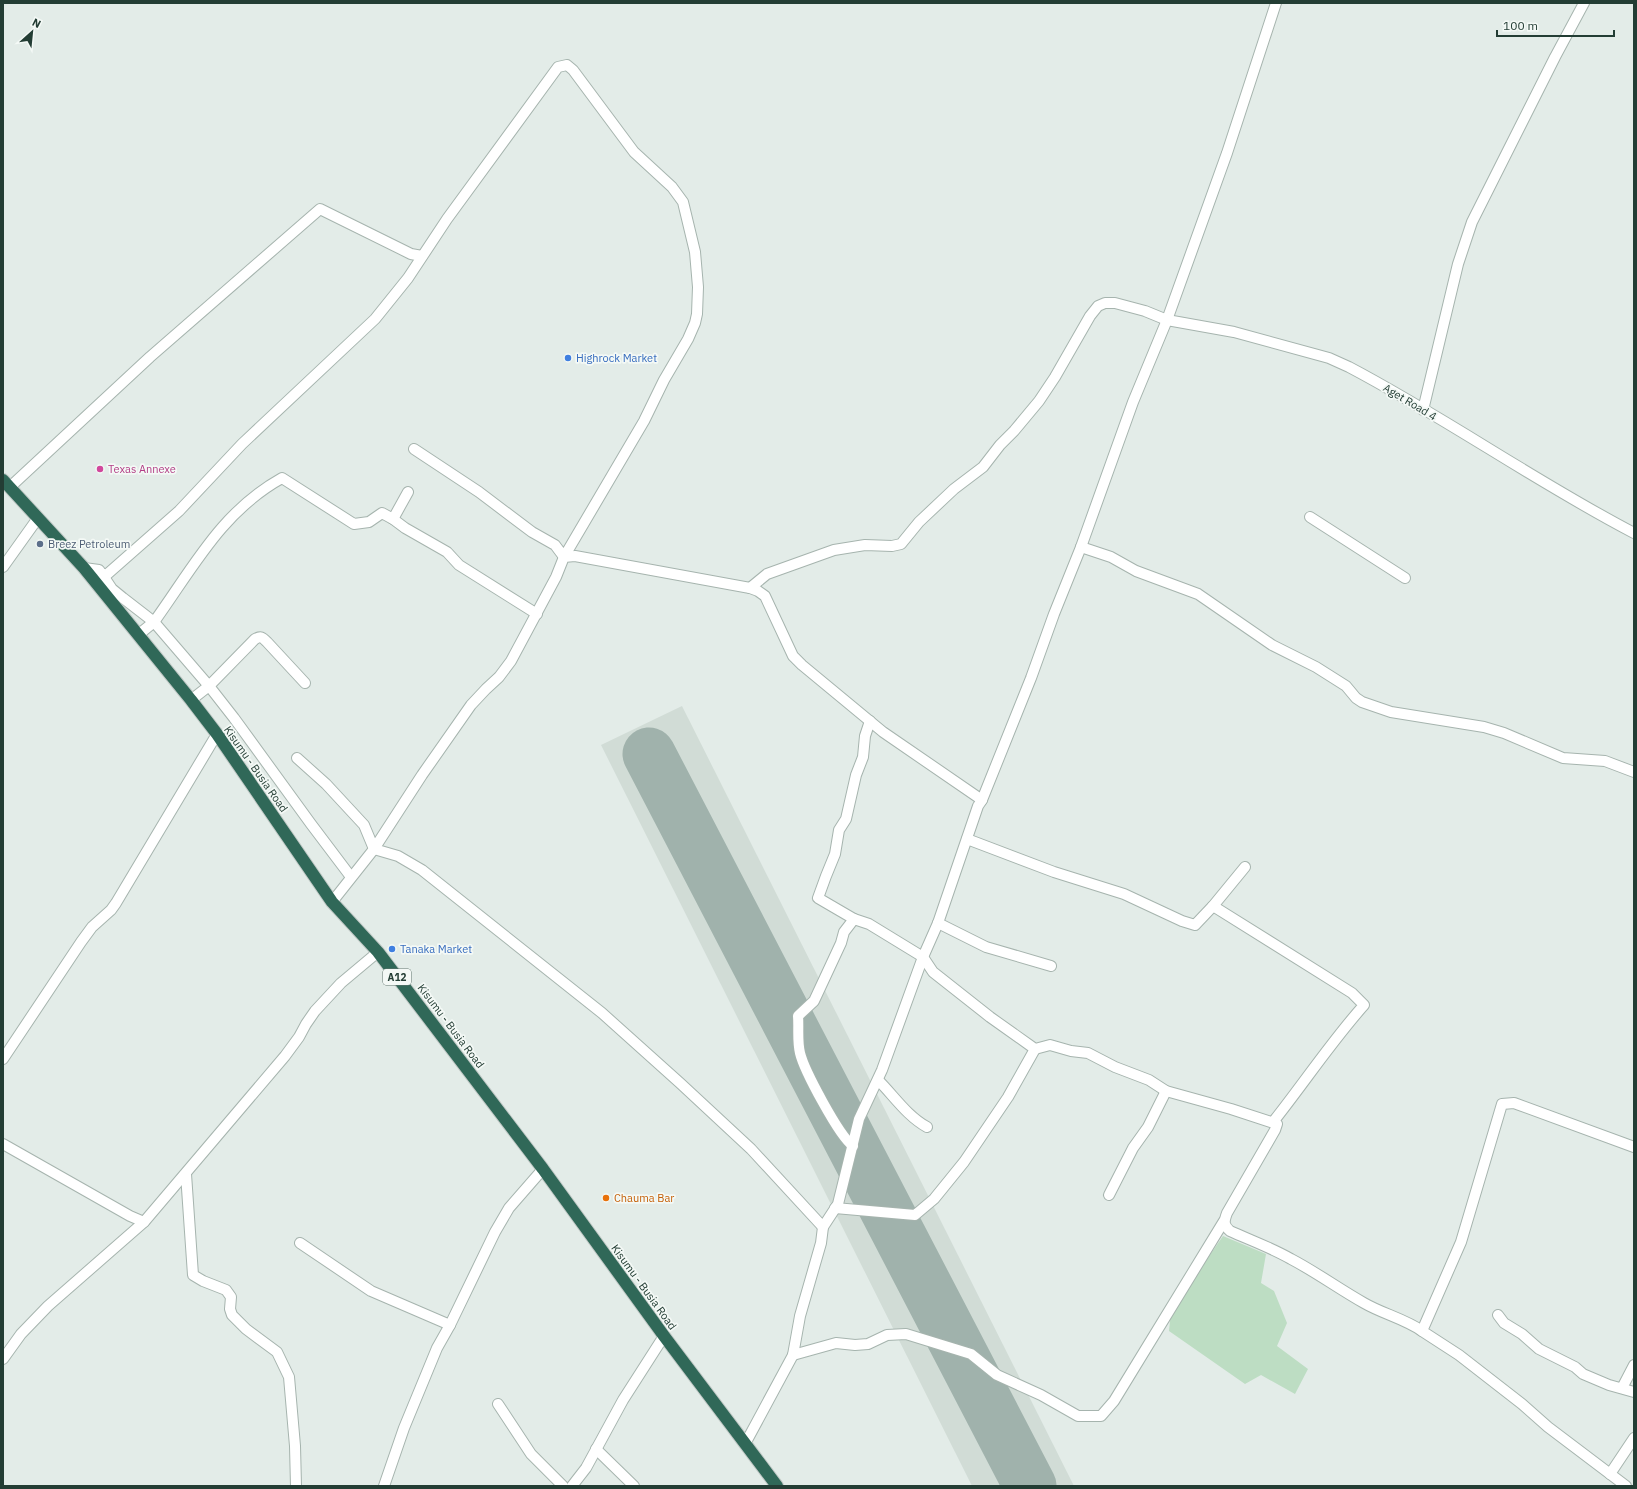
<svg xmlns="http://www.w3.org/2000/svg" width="1637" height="1489" font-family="'IBM Plex Sans',sans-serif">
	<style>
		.built { fill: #d1dcd6 }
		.green { fill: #bdddc3 }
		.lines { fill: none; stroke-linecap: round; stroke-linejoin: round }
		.runway { stroke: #a0b2ac; stroke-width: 53 }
		.minor-casing { stroke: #a6b4ae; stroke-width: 12 }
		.highway-casing { stroke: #c1c9c6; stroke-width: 14 }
		.minor { stroke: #fff; stroke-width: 10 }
		.highway { stroke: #306858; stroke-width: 12 }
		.shop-dot { fill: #3f7fe0; stroke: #f4f9f6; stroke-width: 1.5 }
		.hotel-dot { fill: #d1479c; stroke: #f4f9f6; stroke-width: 1.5 }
		.service-dot { fill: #5c6f8a; stroke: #f4f9f6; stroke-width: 1.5 }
		.food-dot { fill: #e8710a; stroke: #f4f9f6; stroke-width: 1.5 }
		.labels { text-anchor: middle; stroke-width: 3.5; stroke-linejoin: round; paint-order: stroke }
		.shield { fill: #f4f9f6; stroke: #62756e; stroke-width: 1 }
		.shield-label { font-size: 10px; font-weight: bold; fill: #233d34 }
		.shop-label { font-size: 11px; fill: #366cbe; stroke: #f4f9f6; text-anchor: start }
		.street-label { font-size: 11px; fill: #233d34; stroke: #f4f9f6 }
		.hotel-label { font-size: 11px; fill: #b23c85; stroke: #f4f9f6; text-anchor: start }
		.service-label { font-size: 11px; fill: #4e5e75; stroke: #f4f9f6; text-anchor: start }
		.food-label { font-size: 11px; fill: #c56008; stroke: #f4f9f6; text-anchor: start }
	</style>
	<rect width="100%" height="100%" fill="#e3ece8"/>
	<path class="built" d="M 682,706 L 1074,1486 L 972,1486 L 601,745 Z"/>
	<path class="green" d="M 1223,1236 L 1266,1254 L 1261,1283 L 1274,1291 L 1287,1323 L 1277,1346 L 1308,1369 L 1295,1394 L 1261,1375 L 1245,1384 L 1169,1331 L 1171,1311 Z"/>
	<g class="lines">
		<path class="runway" d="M 649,754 L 1030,1486"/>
		<defs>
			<g id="minor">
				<path d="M 1423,410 L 1458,264 L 1472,222 L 1555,57 L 1584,3"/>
				<path d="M 10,487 L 150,357 L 320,209 L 411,254 L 422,256"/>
				<path d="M 1310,517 L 1405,578"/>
				<path d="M 393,519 L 408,492"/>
				<path d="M 1081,547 L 1111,557 L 1136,571 L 1198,594 L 1272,645 L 1316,667 L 1346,686 L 1356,698 L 1362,702 L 1391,712 L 1484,727 L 1504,733 L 1563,758 L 1605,761 L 1634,772"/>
				<path d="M 3,567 L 38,518"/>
				<path d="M 84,568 L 99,570 L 104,577 L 179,511 L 242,444 L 375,319 L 408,278 L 447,219 L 558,67 L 567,65 L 573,70 L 634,152 L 672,187 L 683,202 L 695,252 L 698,287 L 697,314 L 695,323 L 688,339 L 664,380 L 644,421 L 564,557 L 555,545 L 532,532 L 479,492 L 414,449"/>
				<path d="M 104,577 L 112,589 L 123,598 L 154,622 L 209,686 L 234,718 L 311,824 L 351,877"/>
				<path d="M 750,588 L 767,574 L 834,550 L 865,545 L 892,546 L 901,544 L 919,522 L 954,489 L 983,467 L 1000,445 L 1014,431 L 1039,401 L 1055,377 L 1090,316 L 1098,306 L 1105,303 L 1115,303 L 1145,311 L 1167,320 L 1234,332 L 1329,358 L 1349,367 C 1446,418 1536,482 1634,533"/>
				<path d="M 138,635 L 154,622 C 193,568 221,512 282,478 L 354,524 L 369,522 L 382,513 L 393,519 L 405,528 L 447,552 L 459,565 L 537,614"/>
				<path d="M 191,700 L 209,686 L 255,639 C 261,636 262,637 267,642 L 305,683"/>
				<path d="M 297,758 L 326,784 L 364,825 L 374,849 L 398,856 L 422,870 L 602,1013 L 680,1083 L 751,1149 L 823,1227"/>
				<path d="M 967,839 L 1054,872 L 1124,894 L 1182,921 L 1195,925 L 1213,906 L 1245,867"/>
				<path d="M 332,902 L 374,849 L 422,775 L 471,705 L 486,689 L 499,677 L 511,661 L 556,577 L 564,557 L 575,556 L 750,588 L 758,591 L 765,596 L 793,656 L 802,665 L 883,732 L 982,800 L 1031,678 L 1054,614 L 1081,547 L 1133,402 L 1167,320 L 1227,153 L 1276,3"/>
				<path d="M 1213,906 L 1352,993 L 1364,1005 C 1331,1042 1304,1083 1273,1122"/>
				<path d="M 854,919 L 818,898 L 826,876 L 835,854 L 839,830 L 846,819 L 856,775 L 863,757 L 865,736 L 870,721"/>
				<path d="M 938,923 L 986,947 L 1051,966"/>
				<path d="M 3,1059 L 81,942 L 92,927 L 111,910 L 116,903 L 217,734"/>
				<path d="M 878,1080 C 894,1096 907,1116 927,1127"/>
				<path d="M 3,1144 L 130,1216 L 144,1222"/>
				<path d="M 853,1146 C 839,1136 804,1070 800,1053 C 797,1041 799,1027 798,1016 L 814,1001 L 841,943 L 844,932 L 854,919 L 869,924 L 923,957 L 933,972 L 990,1017 L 1035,1049 L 1050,1045 L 1071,1051 L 1088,1053 L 1115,1067 L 1149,1080 L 1166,1091 L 1231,1109 L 1277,1124 L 1275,1130 L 1227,1213 C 1224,1221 1223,1225 1230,1231 C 1250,1240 1272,1248 1291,1259 C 1316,1272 1339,1289 1364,1303 C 1383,1314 1405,1319 1422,1331"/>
				<path d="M 186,1174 L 193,1275 L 203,1281 L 226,1290 L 231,1297 L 230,1309 L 232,1315 L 246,1329 L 277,1352 L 289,1377 L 295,1446 L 296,1486"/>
				<path d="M 1109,1195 L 1133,1148 L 1148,1127 L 1166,1091"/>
				<path d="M 835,1208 L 915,1215 L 934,1199 L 964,1162 L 1008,1097 L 1035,1049"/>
				<path d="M 300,1243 L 371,1291 L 450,1325"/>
				<path d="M 1498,1315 L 1504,1323 L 1522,1334 L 1539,1349 L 1575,1367 L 1583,1374 L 1609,1385 L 1634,1392"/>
				<path d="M 793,1355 L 836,1343 L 855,1345 L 868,1344 L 887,1335 L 906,1334 L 971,1354 L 997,1375 L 1041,1395 L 1078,1416 L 1101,1416 L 1114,1401 L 1224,1221"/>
				<path d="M 3,1359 L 21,1334 L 48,1306 L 144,1222 L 285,1056 L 299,1037 L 306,1024 L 315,1011 L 341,983 L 378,952"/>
				<path d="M 1622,1388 L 1634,1365"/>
				<path d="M 498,1404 L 531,1454 L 563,1486"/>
				<path d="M 745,1444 L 793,1355 L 800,1316 L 821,1243 L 823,1227 L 838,1204 L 859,1119 L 882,1070 L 923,957 L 938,923 L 978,806 L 982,800"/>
				<path d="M 596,1449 L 634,1486"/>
				<path d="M 1610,1474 L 1634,1438"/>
				<path d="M 384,1486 L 404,1428 L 437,1348 L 450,1325 L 495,1232 L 509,1208 L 543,1169"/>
				<path d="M 572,1486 L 586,1468 L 623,1400 L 664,1336"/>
				<path d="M 1626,1486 L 1548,1427 L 1522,1404 L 1459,1355 L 1422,1331 L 1461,1242 L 1502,1104 L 1514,1103 L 1634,1147"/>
			</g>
			<path id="highway" d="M 3,480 L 84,568 L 191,700 L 217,734 L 332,902 L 378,952 L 543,1169 L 664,1336 L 777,1486"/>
		</defs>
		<use href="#minor" class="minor-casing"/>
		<use href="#highway" class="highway-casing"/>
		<use href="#minor" class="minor"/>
		<use href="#highway" class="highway"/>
	</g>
	<g class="shop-dot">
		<circle cx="568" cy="358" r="4"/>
		<circle cx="392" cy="949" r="4"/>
	</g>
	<circle class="hotel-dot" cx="100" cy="469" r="4"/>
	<circle class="service-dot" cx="40" cy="544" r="4"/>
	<circle class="food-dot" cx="606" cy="1198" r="4"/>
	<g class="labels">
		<rect class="shield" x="383" y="969" width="28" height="16" rx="3"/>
		<g class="shield-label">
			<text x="397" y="981">A12</text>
		</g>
		<g class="shop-label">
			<text x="576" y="362">Highrock Market</text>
			<text x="400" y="953">Tanaka Market</text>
		</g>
		<g class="street-label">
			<text transform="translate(1410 402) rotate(31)" y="4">Aget Road 4</text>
			<text transform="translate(256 769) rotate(55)" y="4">Kisumu - Busia Road</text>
			<text transform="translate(451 1026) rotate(53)" y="4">Kisumu - Busia Road</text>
			<text transform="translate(644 1287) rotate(54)" y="4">Kisumu - Busia Road</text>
		</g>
		<g class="hotel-label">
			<text x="108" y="473">Texas Annexe</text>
		</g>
		<g class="service-label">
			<text x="48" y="548">Breez Petroleum</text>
		</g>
		<g class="food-label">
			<text x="614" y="1202">Chauma Bar</text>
		</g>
	</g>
	<rect width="1637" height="1489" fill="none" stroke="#233d34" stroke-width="8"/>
	<g transform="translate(32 32) rotate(27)" stroke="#f4f9f6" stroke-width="3" paint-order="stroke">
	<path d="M0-3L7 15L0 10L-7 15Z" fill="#233d34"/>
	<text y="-6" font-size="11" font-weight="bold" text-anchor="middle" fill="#233d34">N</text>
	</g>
	<path d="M1497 30v6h117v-6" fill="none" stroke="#233d34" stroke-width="2"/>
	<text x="1503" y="30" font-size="12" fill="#233d34" stroke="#f4f9f6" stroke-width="3" paint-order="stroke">100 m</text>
</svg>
